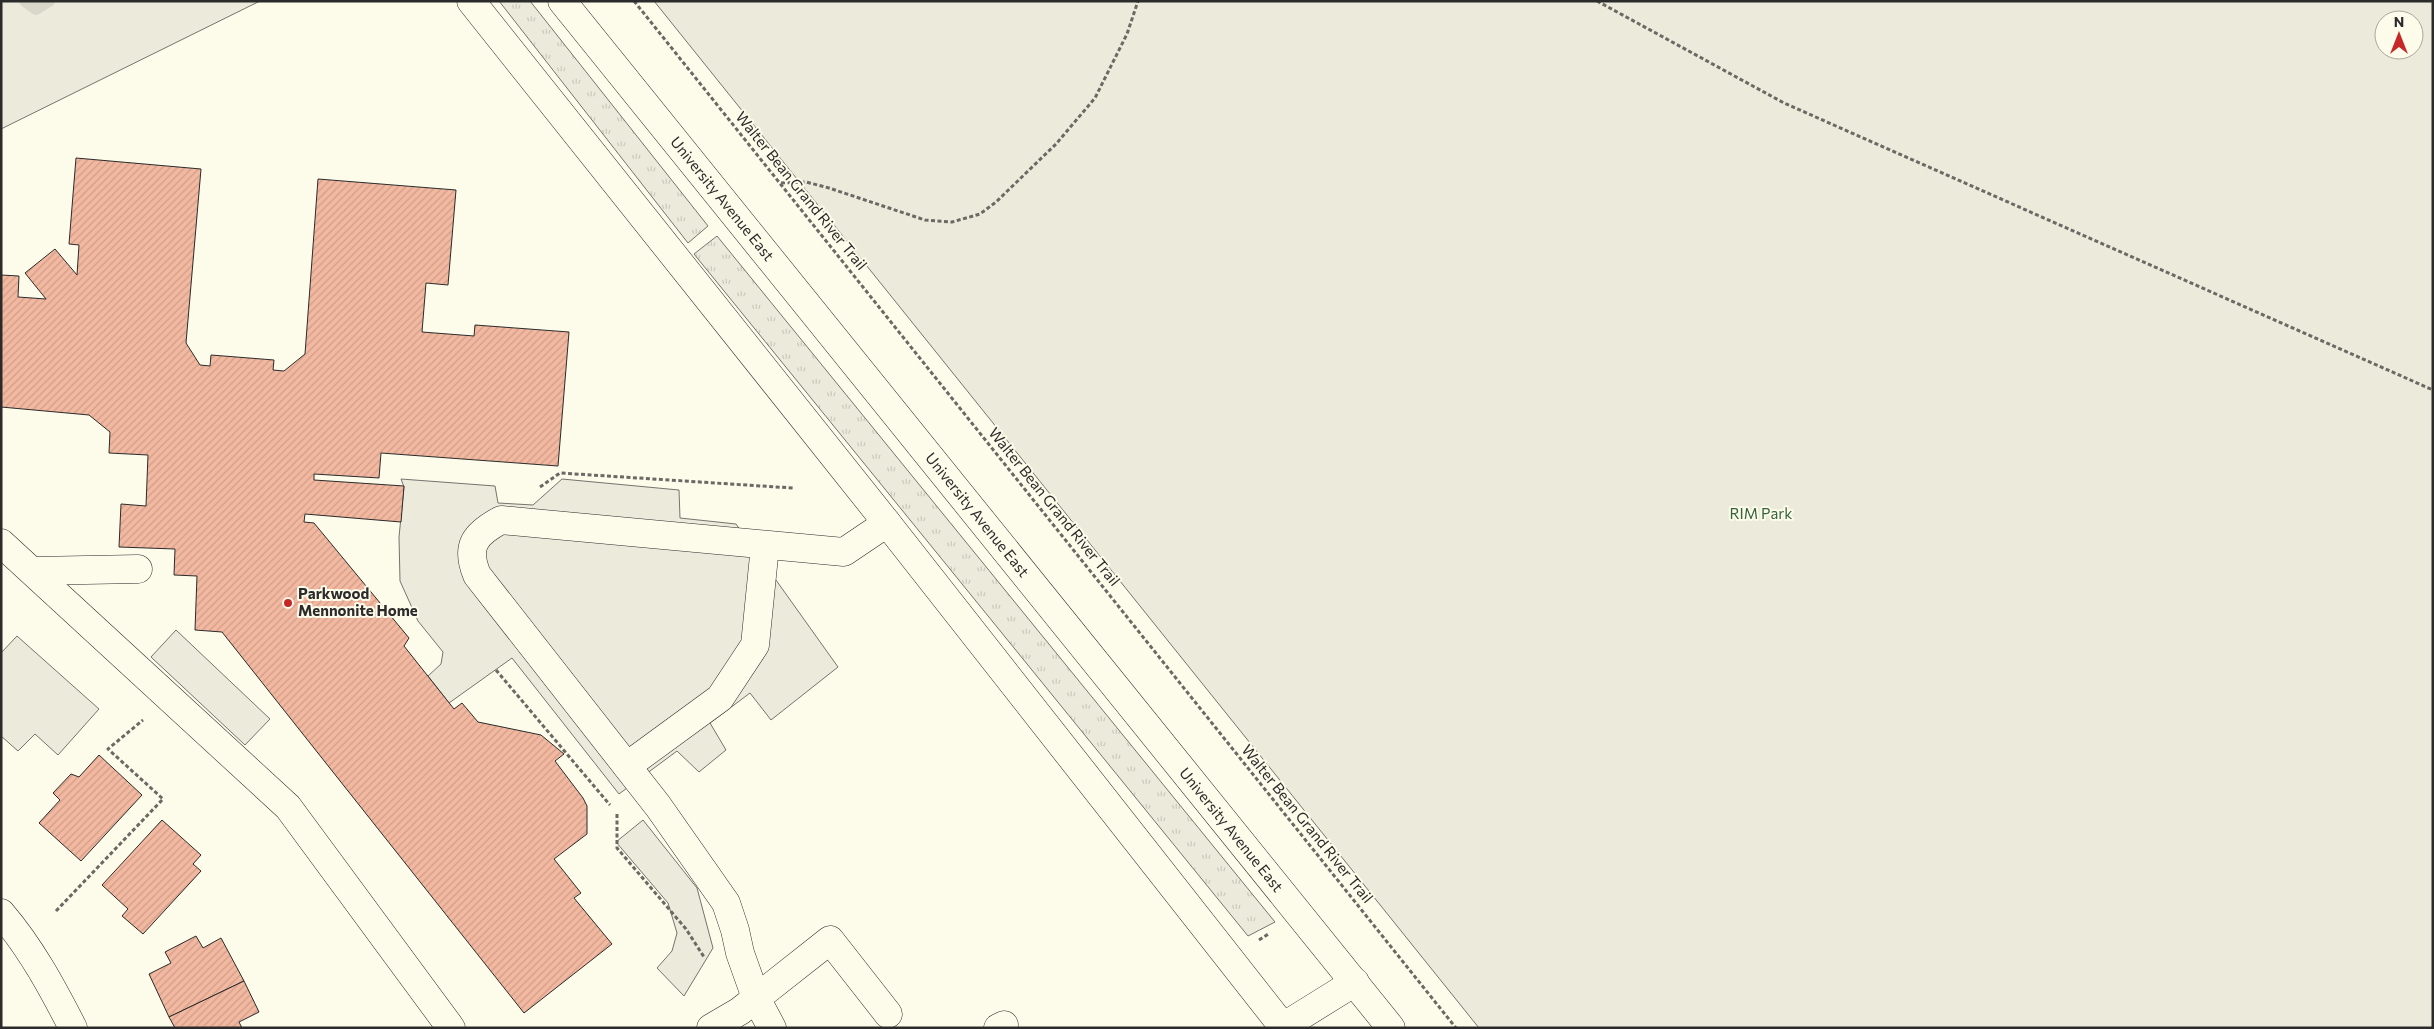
<svg xmlns="http://www.w3.org/2000/svg" width="2434" height="1029" font-family="Commissioner,sans-serif">
	<style>
		.grass { fill: url(#grass-tufts); stroke: #74746e }
		.park { fill: #ecebdb; stroke: #74746e; fill-rule: evenodd }
		.parking { fill: #eceadb; stroke: #74746e }
		.lines { fill: none; stroke-linecap: round; stroke-linejoin: round }
		.stream { stroke: #d8d7c9; stroke-width: 12 }
		.building { fill: url(#building-hatch); stroke: #2b2b2b }
		.minor-casing { stroke: #2b2b2b; stroke-width: 29 }
		.major-casing { stroke: #2b2b2b; stroke-width: 29 }
		.path { stroke: #6a6964; stroke-width: 3; stroke-dasharray: 4 2.5; stroke-linecap: butt }
		.minor { stroke: #fdfbea; stroke-width: 28 }
		.major { stroke: #fdfbea; stroke-width: 28 }
		.poi-dot { fill: #c62828; stroke: #fdfbea; stroke-width: 2 }
		.labels { text-anchor: middle; stroke-width: 4; stroke-linejoin: round; paint-order: stroke }
		.street-label { font-size: 15px; fill: #2b2b2b; stroke: #fdfbea }
		.park-label { font-size: 15px; fill: #34623c; stroke: #fdfbea }
		.poi-label { font-size: 15px; font-weight: bold; fill: #2b2b2b; stroke: #fdfbea; text-anchor: start }
	</style>
	<defs>
		<pattern id="grass-tufts" width="24" height="20" patternUnits="userSpaceOnUse" patternTransform="scale(1.25)"><rect width="24" height="20" fill="#ecebdb"/><path d="M3 7l-1-3M5 7V3M7 7l1-3M15 17l-1-3M17 17v-4M19 17l1-3" fill="none" stroke="#cbcabc"/></pattern>
		<pattern id="building-hatch" width="6" height="6" patternUnits="userSpaceOnUse" patternTransform="scale(1.25)"><rect width="6" height="6" fill="#f2b8a0"/><path d="M-1 1l2-2M0 6l6-6M5 7l2-2" fill="none" stroke="#d09e8a"/></pattern>
	</defs>
	<rect width="100%" height="100%" fill="#fdfbea"/>
	<g class="grass">
		<path d="M 499,1 L 530,1 L 708,226 L 688,243 Z"/>
		<path d="M 717,236 L 1275,922 L 1248,936 L 694,254 Z"/>
	</g>
	<g class="park">
		<path d="M 1,1 L 260,1 L 1,129 Z"/>
		<path d="M 654,1 L 2433,1 L 2433,1028 L 1479,1028 ZM 2384,20 L 2414,20 L 2414,50 L 2384,50 Z"/>
	</g>
	<g class="parking">
		<path d="M 401,479 L 495,486 L 498,503 L 533,505 L 562,479 L 679,490 L 680,518 L 736,524 L 838,667 L 771,720 L 750,693 L 710,723 L 726,750 L 699,772 L 677,751 L 619,794 L 512,658 L 449,703 L 428,676 L 441,664 L 443,652 L 418,621 L 400,581 L 399,537 L 404,487 Z"/>
		<path d="M 176,630 L 270,719 L 245,745 L 151,657 Z"/>
		<path d="M 17,636 L 99,709 L 58,755 L 35,734 L 18,751 L 1,736 L 1,653 Z"/>
		<path d="M 643,820 L 697,888 L 713,948 L 684,996 L 657,968 L 672,951 L 677,933 L 668,903 L 616,842 Z"/>
	</g>
	<g class="lines">
		<path class="stream" d="M 25,1 L 36,9 L 49,1"/>
	</g>
	<g class="building">
		<path d="M 76,158 L 201,169 L 186,343 L 200,365 L 210,366 L 211,355 L 274,360 L 273,370 L 284,371 L 305,354 L 318,179 L 456,190 L 448,285 L 426,283 L 422,332 L 474,336 L 475,325 L 569,332 L 558,466 L 381,453 L 379,478 L 314,474 L 314,480 L 404,486 L 401,522 L 305,514 L 304,522 L 314,523 L 409,638 L 404,646 L 454,709 L 462,703 L 478,722 L 541,735 L 564,754 L 555,761 L 583,798 L 587,806 L 587,834 L 554,859 L 581,893 L 574,898 L 612,944 L 524,1013 L 222,632 L 195,630 L 197,576 L 174,575 L 175,549 L 119,547 L 121,504 L 146,506 L 148,455 L 109,453 L 110,432 L 89,415 L 1,407 L 1,275 L 19,276 L 18,297 L 46,299 L 25,273 L 55,249 L 77,275 L 79,245 L 69,244 Z"/>
		<path d="M 99,755 L 142,795 L 81,861 L 39,823 L 60,800 L 53,793 L 71,774 L 79,777 Z"/>
		<path d="M 162,820 L 201,855 L 193,864 L 201,871 L 143,934 L 122,916 L 128,909 L 102,885 Z"/>
		<path d="M 196,936 L 203,948 L 221,938 L 244,981 L 169,1017 L 149,974 L 171,963 L 165,952 Z"/>
		<path d="M 244,981 L 259,1012 L 239,1022 L 242,1028 L 175,1028 L 169,1017 Z"/>
	</g>
	<g class="lines">
		<defs>
			<g id="minor">
				<path d="M 1,543 L 288,807 L 451,1028"/>
				<path d="M 33,571 L 138,569"/>
				<path d="M 627,766 L 720,698 L 755,645 L 765,546"/>
				<path d="M 1,913 C 31,948 52,987 73,1028"/>
				<path d="M 711,1028 L 740,1011 L 830,940 L 888,1014"/>
				<path d="M 772,1028 L 756,998 L 740,953 L 735,930 L 726,903 L 658,806 L 477,575 C 465,546 475,534 501,520 L 844,552 L 887,523"/>
				<path d="M 998,1028 L 1004,1025"/>
				<path d="M 1281,1028 L 1355,982"/>
			</g>
			<g id="major">
				<path d="M 471,1 L 887,523 L 1284,1028"/>
				<path d="M 562,1 L 1391,1028"/>
			</g>
		</defs>
		<use href="#minor" class="minor-casing"/>
		<use href="#major" class="major-casing"/>
		<g class="path">
			<path d="M 634,1 L 1456,1028"/>
			<path d="M 1597,1 L 1784,103 L 2433,390"/>
			<path d="M 781,183 L 806,182 L 829,188 L 925,220 L 952,222 L 980,214 L 996,202 L 1056,144 L 1095,98 L 1127,34 L 1138,1"/>
			<path d="M 540,487 L 560,473 L 793,488"/>
			<path d="M 496,670 L 610,805"/>
			<path d="M 617,814 L 617,848 L 686,929 L 704,957"/>
			<path d="M 56,911 L 163,799 L 108,749 L 143,720"/>
			<path d="M 1259,940 L 1270,933"/>
		</g>
		<use href="#minor" class="minor"/>
		<use href="#major" class="major"/>
	</g>
	<circle class="poi-dot" cx="288" cy="603" r="5"/>
	<g class="labels">
		<g class="street-label">
			<text transform="translate(801 191) rotate(51)" y="5">Walter Bean Grand River Trail</text>
			<text transform="translate(722 199) rotate(51)" y="5">University Avenue East</text>
			<text transform="translate(1054 507) rotate(51)" y="5">Walter Bean Grand River Trail</text>
			<text transform="translate(977 515) rotate(51)" y="5">University Avenue East</text>
			<text transform="translate(1307 824) rotate(51)" y="5">Walter Bean Grand River Trail</text>
			<text transform="translate(1231 830) rotate(51)" y="5">University Avenue East</text>
		</g>
		<g class="park-label">
			<text x="1761" y="519">RIM Park</text>
		</g>
		<g class="poi-label">
			<text x="298" y="599">Parkwood<tspan x="298" dy="17">Mennonite Home</tspan></text>
		</g>
	</g>
	<rect width="2434" height="1029" fill="none" stroke="#2b2b2b" stroke-width="5"/>
	<g transform="translate(2399 35)"><circle r="24" fill="#fdfbea" stroke="#a9a89e"/>
	<path d="M0-4L9 19L0 12L-9 19Z" fill="#c62828"/>
	<text y="-8" font-size="14" font-weight="bold" text-anchor="middle" fill="#2b2b2b">N</text>
	</g>
</svg>
